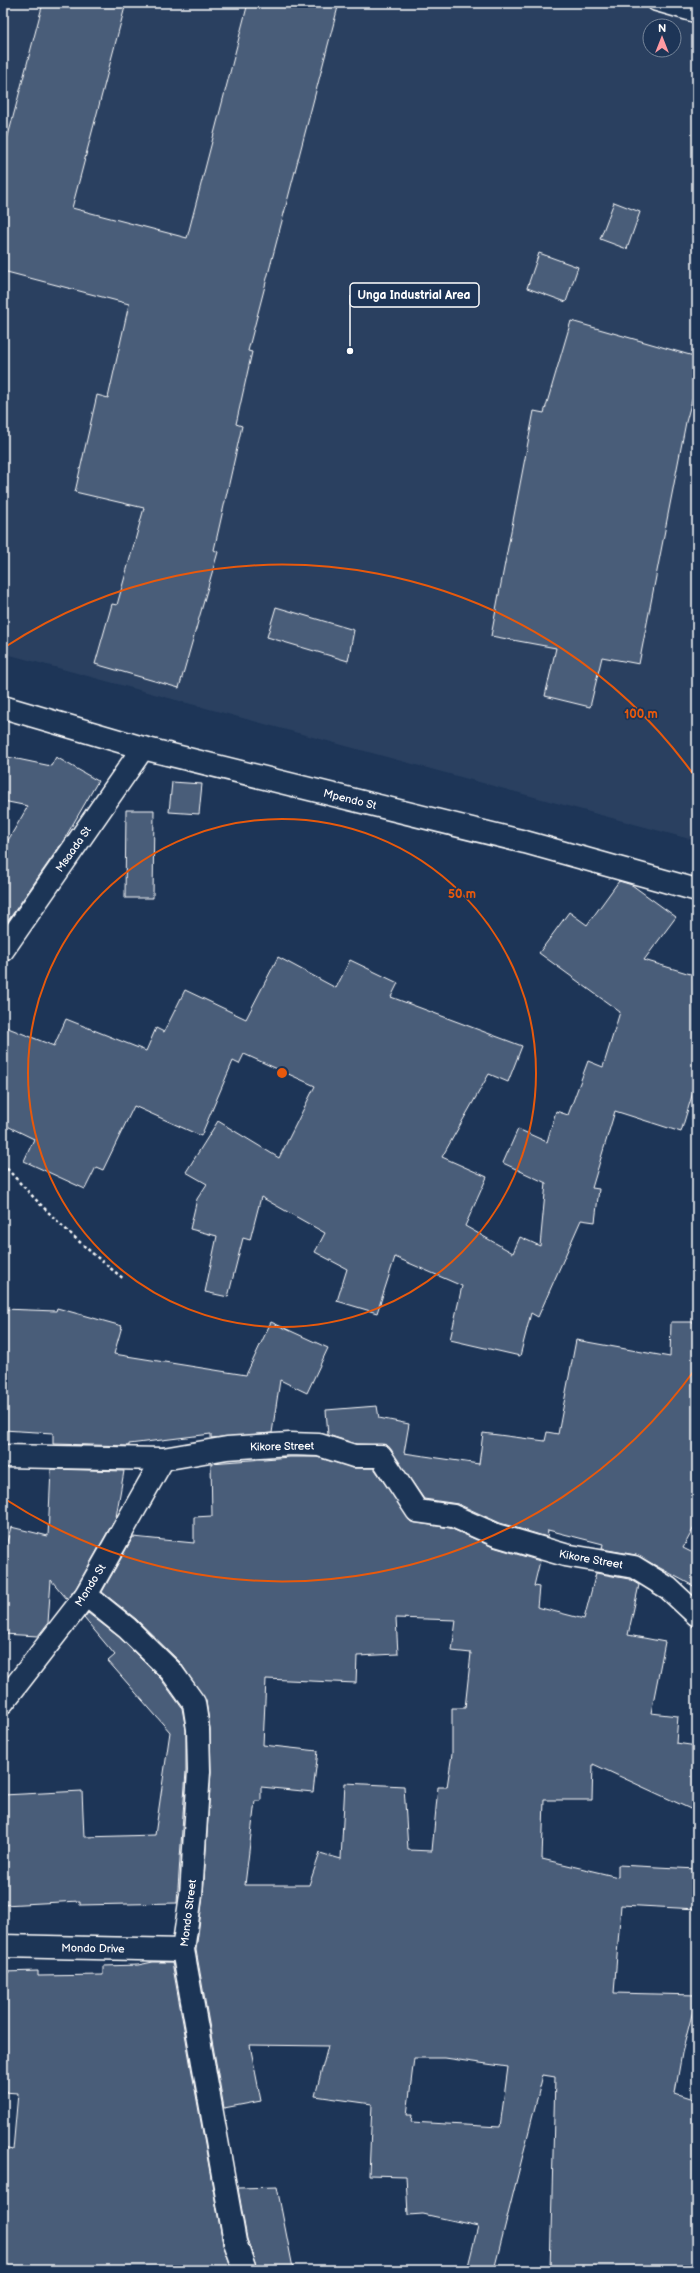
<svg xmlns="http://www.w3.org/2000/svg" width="700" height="2273" font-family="'Balsamiq Sans',sans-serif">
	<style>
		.built { fill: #2a4161; fill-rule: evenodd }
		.building { fill: #4a5d79; stroke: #fff; fill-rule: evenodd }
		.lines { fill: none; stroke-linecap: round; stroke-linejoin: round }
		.service-casing { stroke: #fff; stroke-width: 18 }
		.minor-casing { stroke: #fff; stroke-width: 25 }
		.path { stroke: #fff; stroke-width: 2.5; stroke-dasharray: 3 3; stroke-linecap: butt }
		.service { stroke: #1d3557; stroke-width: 15 }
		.minor { stroke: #1d3557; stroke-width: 22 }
		.ring { fill: none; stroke: #e8590c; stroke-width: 2 }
		.labels { text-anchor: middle; stroke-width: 3.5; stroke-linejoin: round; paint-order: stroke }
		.street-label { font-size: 11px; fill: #fff; stroke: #1d3557 }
		.centre { fill: #e8590c; stroke: #1d3557; stroke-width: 2 }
		.ring-label { font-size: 12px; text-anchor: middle; font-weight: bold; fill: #e8590c; stroke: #1d3557; stroke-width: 3.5; stroke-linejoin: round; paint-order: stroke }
		.leader { fill: none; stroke: #fff; stroke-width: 1.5 }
		.callout-dot { fill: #fff; stroke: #1d3557; stroke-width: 1.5 }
		.callout { fill: #1d3557; stroke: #fff; stroke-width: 1.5 }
		.callout-label { font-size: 12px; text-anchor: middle; font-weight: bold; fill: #fff }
	</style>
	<rect width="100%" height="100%" fill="#1d3557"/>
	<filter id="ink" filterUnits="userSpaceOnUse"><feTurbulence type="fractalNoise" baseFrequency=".025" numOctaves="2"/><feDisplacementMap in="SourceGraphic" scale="8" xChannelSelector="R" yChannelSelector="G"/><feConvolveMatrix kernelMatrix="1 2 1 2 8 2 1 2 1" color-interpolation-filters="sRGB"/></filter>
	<g filter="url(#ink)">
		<path class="built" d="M 3,3 L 697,3 L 697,841 L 3,653 ZM 650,26 L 674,26 L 674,50 L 650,50 Z"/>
		<g class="building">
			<path d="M 43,3 L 126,3 L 72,208 L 187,238 L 248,3 L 339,3 L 248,351 L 252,352 L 236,424 L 242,426 L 214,550 L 218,552 L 179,688 L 95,664 L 112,604 L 117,605 L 144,508 L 75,492 L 97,395 L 108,398 L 129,304 L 3,271 L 3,155 Z"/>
			<path d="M 614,202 L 640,212 L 627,249 L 600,239 Z"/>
			<path d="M 539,253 L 578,267 L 566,302 L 527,288 Z"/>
			<path d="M 571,321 L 697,357 L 697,382 L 686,422 L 639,664 L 602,657 L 590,707 L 545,696 L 556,648 L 491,636 L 534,411 L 544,413 Z"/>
			<path d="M 276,607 L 354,630 L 348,661 L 267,637 Z"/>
			<path d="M 3,756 L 51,766 L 56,757 L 98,781 L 62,843 L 3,928 L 3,849 L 28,806 L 3,801 Z"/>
			<path d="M 172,782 L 202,784 L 199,814 L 169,812 Z"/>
			<path d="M 126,810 L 154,810 L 153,898 L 125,898 Z"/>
			<path d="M 619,881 L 632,885 L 676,917 L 644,960 L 697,976 L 697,1079 L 681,1132 L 615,1111 L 592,1188 L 599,1189 L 595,1222 L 581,1220 L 538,1317 L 531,1313 L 520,1356 L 450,1340 L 462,1286 L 395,1257 L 377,1313 L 337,1301 L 347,1269 L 315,1252 L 325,1233 L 261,1197 L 250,1240 L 243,1238 L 228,1297 L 205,1292 L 217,1236 L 190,1229 L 197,1199 L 207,1184 L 186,1172 L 218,1121 L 279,1158 L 315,1086 L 244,1054 L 239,1064 L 233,1061 L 201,1136 L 134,1106 L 103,1170 L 96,1167 L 85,1189 L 24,1161 L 34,1139 L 3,1124 L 3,1026 L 54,1046 L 66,1019 L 146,1051 L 156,1028 L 164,1032 L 185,990 L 246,1019 L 278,957 L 336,988 L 350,960 L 398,983 L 391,997 L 522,1046 L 508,1082 L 489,1074 L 442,1157 L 487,1177 L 465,1226 L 513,1253 L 520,1237 L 540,1246 L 546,1183 L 503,1163 L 518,1129 L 547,1142 L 556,1111 L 568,1115 L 588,1061 L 603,1067 L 620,1012 L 539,953 L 569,912 L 587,925 Z"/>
			<path d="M 57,1308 L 122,1326 L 114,1354 L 246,1375 L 271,1322 L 328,1348 L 307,1393 L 280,1380 L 272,1433 L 211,1438 L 211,1434 L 129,1444 L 129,1446 L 53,1444 L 53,1433 L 3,1430 L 3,1309 L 56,1311 Z"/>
			<path d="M 671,1322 L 697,1322 L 697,1522 L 683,1548 L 697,1555 L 697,1588 L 636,1555 L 602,1549 L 603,1544 L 548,1530 L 547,1537 L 500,1523 L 458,1504 L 424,1499 L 387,1445 L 356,1444 L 328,1435 L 326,1410 L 377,1406 L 379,1418 L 409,1424 L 404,1453 L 479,1464 L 483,1433 L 545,1441 L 547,1432 L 558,1434 L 576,1340 L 670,1357 Z"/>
			<path d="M 290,1457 L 317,1457 L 354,1468 L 374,1468 L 411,1522 L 450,1528 L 493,1547 L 540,1561 L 534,1586 L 539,1587 L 537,1607 L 584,1619 L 596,1573 L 629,1579 L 639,1585 L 628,1635 L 665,1642 L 651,1713 L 678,1716 L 676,1743 L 697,1746 L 697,1812 L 593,1764 L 592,1800 L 544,1800 L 542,1859 L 618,1877 L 618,1865 L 697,1869 L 697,1909 L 621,1905 L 614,1993 L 697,1995 L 682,2053 L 675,2093 L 697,2100 L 697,2270 L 550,2270 L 555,2077 L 543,2075 L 494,2270 L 467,2270 L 478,2226 L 423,2214 L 408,2215 L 406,2176 L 369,2175 L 372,2104 L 315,2096 L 328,2046 L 250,2045 L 261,2101 L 224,2108 L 196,1950 L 203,1896 L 211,1772 L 210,1729 L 206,1701 L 180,1662 L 136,1619 L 102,1592 L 133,1537 L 194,1543 L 194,1517 L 212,1516 L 211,1463 ZM 396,1618 L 456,1620 L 452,1651 L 471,1653 L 465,1708 L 452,1708 L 452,1754 L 447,1787 L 438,1787 L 432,1851 L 408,1850 L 404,1786 L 345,1783 L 341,1859 L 320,1853 L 309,1885 L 245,1885 L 255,1801 L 261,1801 L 261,1787 L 313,1792 L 318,1751 L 263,1745 L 266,1679 L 356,1683 L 357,1656 L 398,1654 ZM 414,2058 L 445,2058 L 508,2067 L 500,2127 L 411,2122 L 412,2115 L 407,2115 Z"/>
			<path d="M 51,1469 L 124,1471 L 116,1517 L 76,1588 L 67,1599 L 51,1580 L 48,1623 L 38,1636 L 3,1634 L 3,1557 L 11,1527 L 48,1536 Z"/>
			<path d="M 88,1613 L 119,1637 L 161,1679 L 182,1708 L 186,1730 L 186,1771 L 177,1903 L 80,1905 L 80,1901 L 3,1905 L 3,1795 L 82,1791 L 84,1837 L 155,1835 L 170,1732 L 108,1661 L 115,1655 L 84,1618 Z"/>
			<path d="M 153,1962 L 172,1962 L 223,2244 L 232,2269 L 3,2270 L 3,2148 L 13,2150 L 18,2093 L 3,2092 L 3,1972 L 38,1971 L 38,1976 L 103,1975 L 103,1966 L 138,1965 Z"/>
			<path d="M 277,2187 L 293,2268 L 257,2269 L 247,2239 L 238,2188 Z"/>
		</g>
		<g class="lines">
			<defs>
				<path id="service" d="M 655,3 L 697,15"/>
				<g id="minor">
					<path d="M 3,707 L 143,748 L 525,842 L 697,890"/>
					<path d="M 3,950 L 143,748"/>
					<path d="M 3,1456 L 163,1459 L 227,1448 L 290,1444 L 319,1445 L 354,1456 L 381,1456 L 417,1511 L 453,1516 L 496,1535 L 565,1555 L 634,1567 L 668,1588 L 697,1615"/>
					<path d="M 86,1595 L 127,1628 L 171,1671 L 194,1703 L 198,1729 L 199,1771 L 191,1895 L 183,1950 L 235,2242 L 245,2270"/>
					<path d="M 3,1702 L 86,1595 L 163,1459"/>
					<path d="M 3,1946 L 183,1950"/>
				</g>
			</defs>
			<use href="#service" class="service-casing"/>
			<use href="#minor" class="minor-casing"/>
			<path class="path" d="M 3,1164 C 40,1206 80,1245 124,1279"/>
			<use href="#service" class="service"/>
			<use href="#minor" class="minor"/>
		</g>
	</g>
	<g class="ring">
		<circle cx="282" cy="1073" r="254"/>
		<path d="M696 1368A508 508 0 0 1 5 1499M5 647A508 508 0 0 1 696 778"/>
	</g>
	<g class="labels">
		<g class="street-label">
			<text transform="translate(350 799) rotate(14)" y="4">Mpendo St</text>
			<text transform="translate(73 849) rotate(-55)" y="4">Msaada St</text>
			<text transform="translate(282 1446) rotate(-1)" y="4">Kikore Street</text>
			<text transform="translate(591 1559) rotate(10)" y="4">Kikore Street</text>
			<text transform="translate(90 1585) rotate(-58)" y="4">Mondo St</text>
			<text transform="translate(188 1913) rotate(-83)" y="4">Mondo Street</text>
			<text transform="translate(93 1948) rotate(1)" y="4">Mondo Drive</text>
		</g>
	</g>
	<circle cx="282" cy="1073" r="6" class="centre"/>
	<g class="ring-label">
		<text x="641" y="718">100 m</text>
		<text x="462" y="898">50 m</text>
	</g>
	<path class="leader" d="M350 351L350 295"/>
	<circle class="callout-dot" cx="350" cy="351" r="4"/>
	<rect class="callout" x="350" y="283" width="129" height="24" rx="4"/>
	<g class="callout-label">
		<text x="414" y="299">Unga Industrial Area</text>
	</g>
	<rect width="700" height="2273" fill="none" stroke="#1d3557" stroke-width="16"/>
	<rect x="8" y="8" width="684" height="2257" fill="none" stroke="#fff" stroke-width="1.5" filter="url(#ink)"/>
	<g transform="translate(662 38)"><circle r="19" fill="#1d3557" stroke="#77869a"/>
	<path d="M0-3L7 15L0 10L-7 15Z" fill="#ff9aa2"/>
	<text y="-6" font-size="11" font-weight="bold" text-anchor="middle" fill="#ffffff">N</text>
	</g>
</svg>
